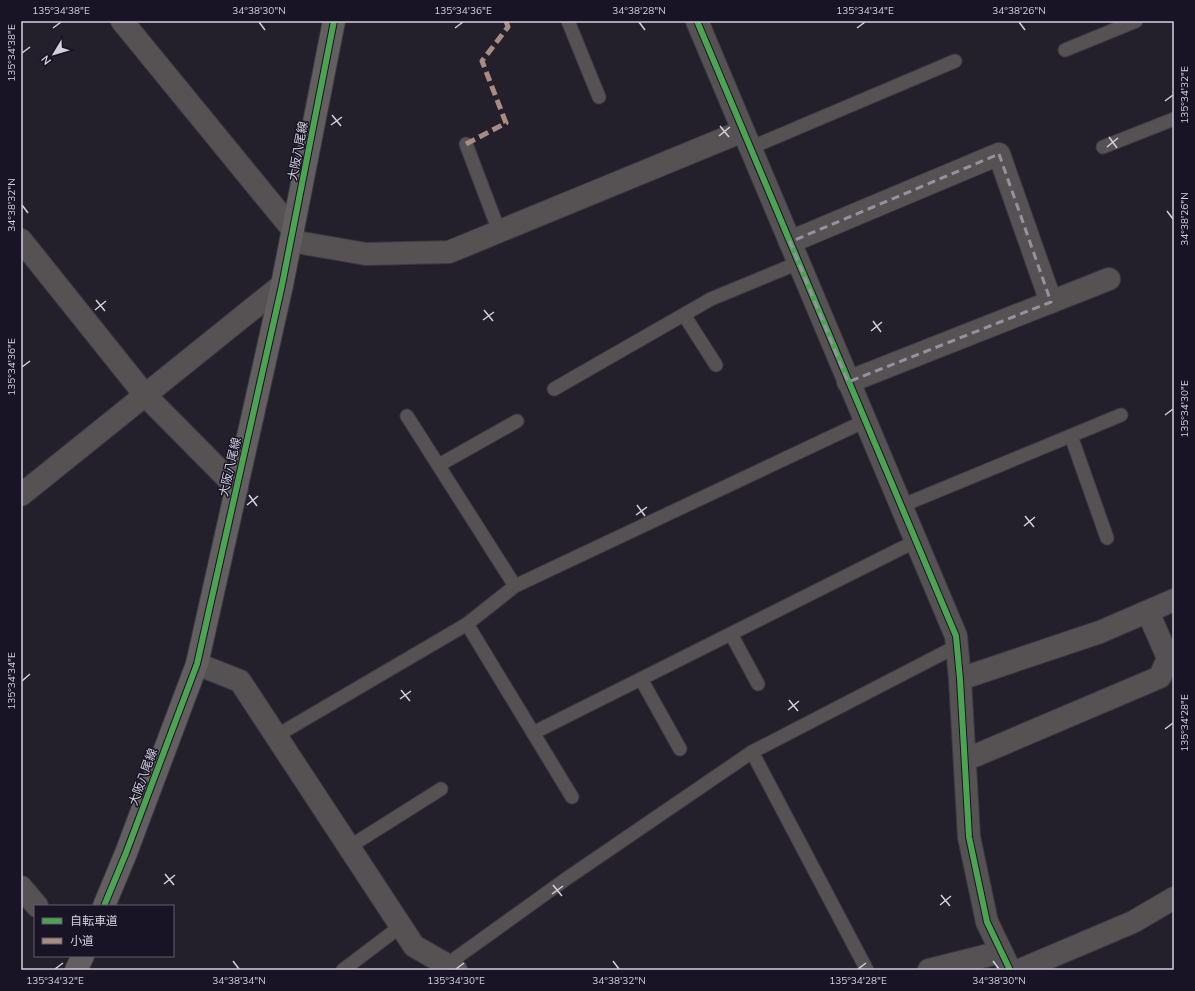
<svg xmlns="http://www.w3.org/2000/svg" width="1195" height="991" font-family="Mulish,'Noto Sans JP',sans-serif">
	<style>
		.lines { fill: none; stroke-linecap: round; stroke-linejoin: round }
		.lane-casing { stroke: #3c3a43; stroke-width: 15 }
		.street-casing { stroke: #3c3a43; stroke-width: 24 }
		.secondary-casing { stroke: #3c3a43; stroke-width: 24 }
		.lane { stroke: #565254; stroke-width: 13 }
		.street { stroke: #565254; stroke-width: 22 }
		.secondary { stroke: #635e5f; stroke-width: 22 }
		.quiet { stroke: #a88b81; stroke-width: 5; stroke-dasharray: 10 5; stroke-linecap: butt }
		.cycleway-casing { stroke: #181325; stroke-width: 8 }
		.cycleway { stroke: #4ca352; stroke-width: 6 }
		.marked { fill: none; stroke: #95929f; stroke-width: 3; stroke-dasharray: 8 5; stroke-linejoin: round }
		.ticks { fill: none; stroke: #d3d0dd; stroke-width: 1.5 }
		.labels { text-anchor: middle; stroke-width: 3; stroke-linejoin: round; paint-order: stroke }
		.street-label { font-size: 12px; fill: #d3d0dd; stroke: #181325 }
		.neatline { fill: none; stroke: #d3d0dd; stroke-width: 1.5 }
		.ticks-label { font-size: 10px; text-anchor: middle; fill: #d3d0dd }
	</style>
	<rect width="100%" height="100%" fill="#23202b"/>
	<g class="lines">
		<defs>
			<g id="lane">
				<path d="M 568,21 L 599,97"/>
				<path d="M 1065,50 L 1136,21"/>
				<path d="M 466,144 L 499,231"/>
				<path d="M 1103,147 L 1174,119"/>
				<path d="M 750,148 L 955,61"/>
				<path d="M 684,315 L 716,365"/>
				<path d="M 554,389 L 711,299 L 798,263"/>
				<path d="M 407,416 L 515,586"/>
				<path d="M 1071,436 L 1107,538"/>
				<path d="M 439,465 L 517,421"/>
				<path d="M 901,506 L 1121,415"/>
				<path d="M 467,624 L 572,797"/>
				<path d="M 731,634 L 758,684"/>
				<path d="M 641,679 L 680,749"/>
				<path d="M 533,733 L 916,541"/>
				<path d="M 276,736 L 467,624 L 515,586 L 865,421"/>
				<path d="M 752,752 L 867,970"/>
				<path d="M 349,847 L 441,789"/>
				<path d="M 442,968 L 566,879 L 752,752 L 957,646"/>
				<path d="M 343,970 L 401,926"/>
			</g>
			<g id="street">
				<path d="M 122,21 L 293,230"/>
				<path d="M 697,21 L 956,636 L 960,679 L 969,837 L 987,922 L 1010,970"/>
				<path d="M 21,240 L 145,395 L 237,488"/>
				<path d="M 291,241 L 366,254 L 449,252 L 743,131"/>
				<path d="M 790,242 L 999,154 L 1051,302"/>
				<path d="M 848,382 L 1109,279"/>
				<path d="M 21,495 L 282,285"/>
				<path d="M 197,664 L 240,681 L 414,946 L 456,970"/>
				<path d="M 960,679 L 1100,632 L 1174,600"/>
				<path d="M 965,760 L 1160,677 L 1168,658 L 1148,612"/>
				<path d="M 21,887 L 37,906"/>
				<path d="M 929,970 L 1001,952"/>
				<path d="M 1020,970 L 1133,922 L 1174,898"/>
			</g>
			<g id="secondary">
				<path d="M 104,906 L 126,853 L 197,664 L 282,285 L 334,21"/>
				<path d="M 76,970 L 83,956"/>
			</g>
		</defs>
		<use href="#lane" class="lane-casing"/>
		<use href="#street" class="street-casing"/>
		<use href="#secondary" class="secondary-casing"/>
		<use href="#lane" class="lane"/>
		<use href="#street" class="street"/>
		<use href="#secondary" class="secondary"/>
		<path class="quiet" d="M 466,144 L 506,123 L 482,61 L 508,27 L 506,21"/>
		<defs>
			<g id="cycleway">
				<path d="M 697,21 L 956,636 L 960,679 L 969,837 L 987,922 L 1010,970"/>
				<path d="M 104,906 L 126,853 L 197,664 L 282,285 L 334,21"/>
			</g>
		</defs>
		<use href="#cycleway" class="cycleway-casing"/>
		<use href="#cycleway" class="cycleway"/>
	</g>
	<path class="marked" d="M 999,154 L 1051,302 L 848,382 L 790,242 Z"/>
	<path class="ticks" d="M 259,22 L 265,30M 639,22 L 645,30M 1019,22 L 1025,30M 53,28 L 61,22M 455,28 L 463,22M 857,28 L 865,22M 22,53 L 30,47M 1165,101 L 1173,95M 332,115 L 341,126M 331,125 L 342,117M 720,126 L 729,137M 719,136 L 730,127M 1109,137 L 1117,148M 1107,147 L 1118,138M 22,205 L 28,213M 1167,211 L 1173,219M 96,300 L 105,311M 95,310 L 106,301M 484,310 L 493,321M 483,320 L 494,312M 873,321 L 881,332M 871,331 L 882,322M 22,367 L 30,361M 1165,415 L 1173,409M 249,495 L 257,506M 247,505 L 258,496M 637,505 L 645,516M 636,515 L 647,507M 1025,516 L 1034,527M 1024,526 L 1035,517M 22,681 L 30,674M 401,690 L 410,701M 400,699 L 411,691M 789,700 L 798,711M 788,710 L 799,701M 1165,729 L 1173,723M 165,874 L 174,885M 164,884 L 175,875M 553,885 L 562,896M 552,894 L 563,886M 941,895 L 950,906M 940,905 L 951,896M 233,961 L 239,969M 613,961 L 619,969M 993,961 L 999,969M 55,969 L 63,963M 456,969 L 464,963M 858,969 L 866,963"/>
	<g class="labels">
		<g class="street-label">
			<text transform="translate(298 151) rotate(-79)" y="4">大阪八尾線</text>
			<text transform="translate(230 467) rotate(-77)" y="4">大阪八尾線</text>
			<text transform="translate(143 777) rotate(-70)" y="4">大阪八尾線</text>
		</g>
	</g>
	<rect width="1195" height="991" fill="none" stroke="#181325" stroke-width="44"/>
	<rect x="34" y="905" width="140" height="52" fill="#181325" stroke="#635f6f"/>
	<rect x="42" y="918" width="20" height="6" fill="#4ca352" stroke="#635f6f"/>
	<text x="70" y="925" font-size="12" fill="#d3d0dd">自転車道</text>
	<rect x="42" y="938" width="20" height="6" fill="#a88b81" stroke="#635f6f"/>
	<text x="70" y="945" font-size="12" fill="#d3d0dd">小道</text>
	<g transform="translate(54 54) rotate(232)" stroke="#181325" stroke-width="3" paint-order="stroke">
	<path d="M0-3L7 15L0 10L-7 15Z" fill="#d3d0dd"/>
	<text y="-6" font-size="11" font-weight="bold" text-anchor="middle" fill="#d3d0dd">N</text>
	</g>
	<rect x="22" y="22" width="1151" height="947" class="neatline"/>
	<g class="ticks-label">
		<text x="61" y="14">135°34'38"E</text>
		<text x="259" y="14">34°38'30"N</text>
		<text x="463" y="14">135°34'36"E</text>
		<text x="639" y="14">34°38'28"N</text>
		<text x="865" y="14">135°34'34"E</text>
		<text x="1019" y="14">34°38'26"N</text>
		<text transform="translate(11 53) rotate(-90)" y="4">135°34'38"E</text>
		<text transform="translate(1184 95) rotate(-90)" y="4">135°34'32"E</text>
		<text transform="translate(11 205) rotate(-90)" y="4">34°38'32"N</text>
		<text transform="translate(1184 219) rotate(-90)" y="4">34°38'26"N</text>
		<text transform="translate(11 367) rotate(-90)" y="4">135°34'36"E</text>
		<text transform="translate(1184 409) rotate(-90)" y="4">135°34'30"E</text>
		<text transform="translate(11 681) rotate(-90)" y="4">135°34'34"E</text>
		<text transform="translate(1184 723) rotate(-90)" y="4">135°34'28"E</text>
		<text x="55" y="984">135°34'32"E</text>
		<text x="239" y="984">34°38'34"N</text>
		<text x="456" y="984">135°34'30"E</text>
		<text x="619" y="984">34°38'32"N</text>
		<text x="858" y="984">135°34'28"E</text>
		<text x="999" y="984">34°38'30"N</text>
	</g>
</svg>
